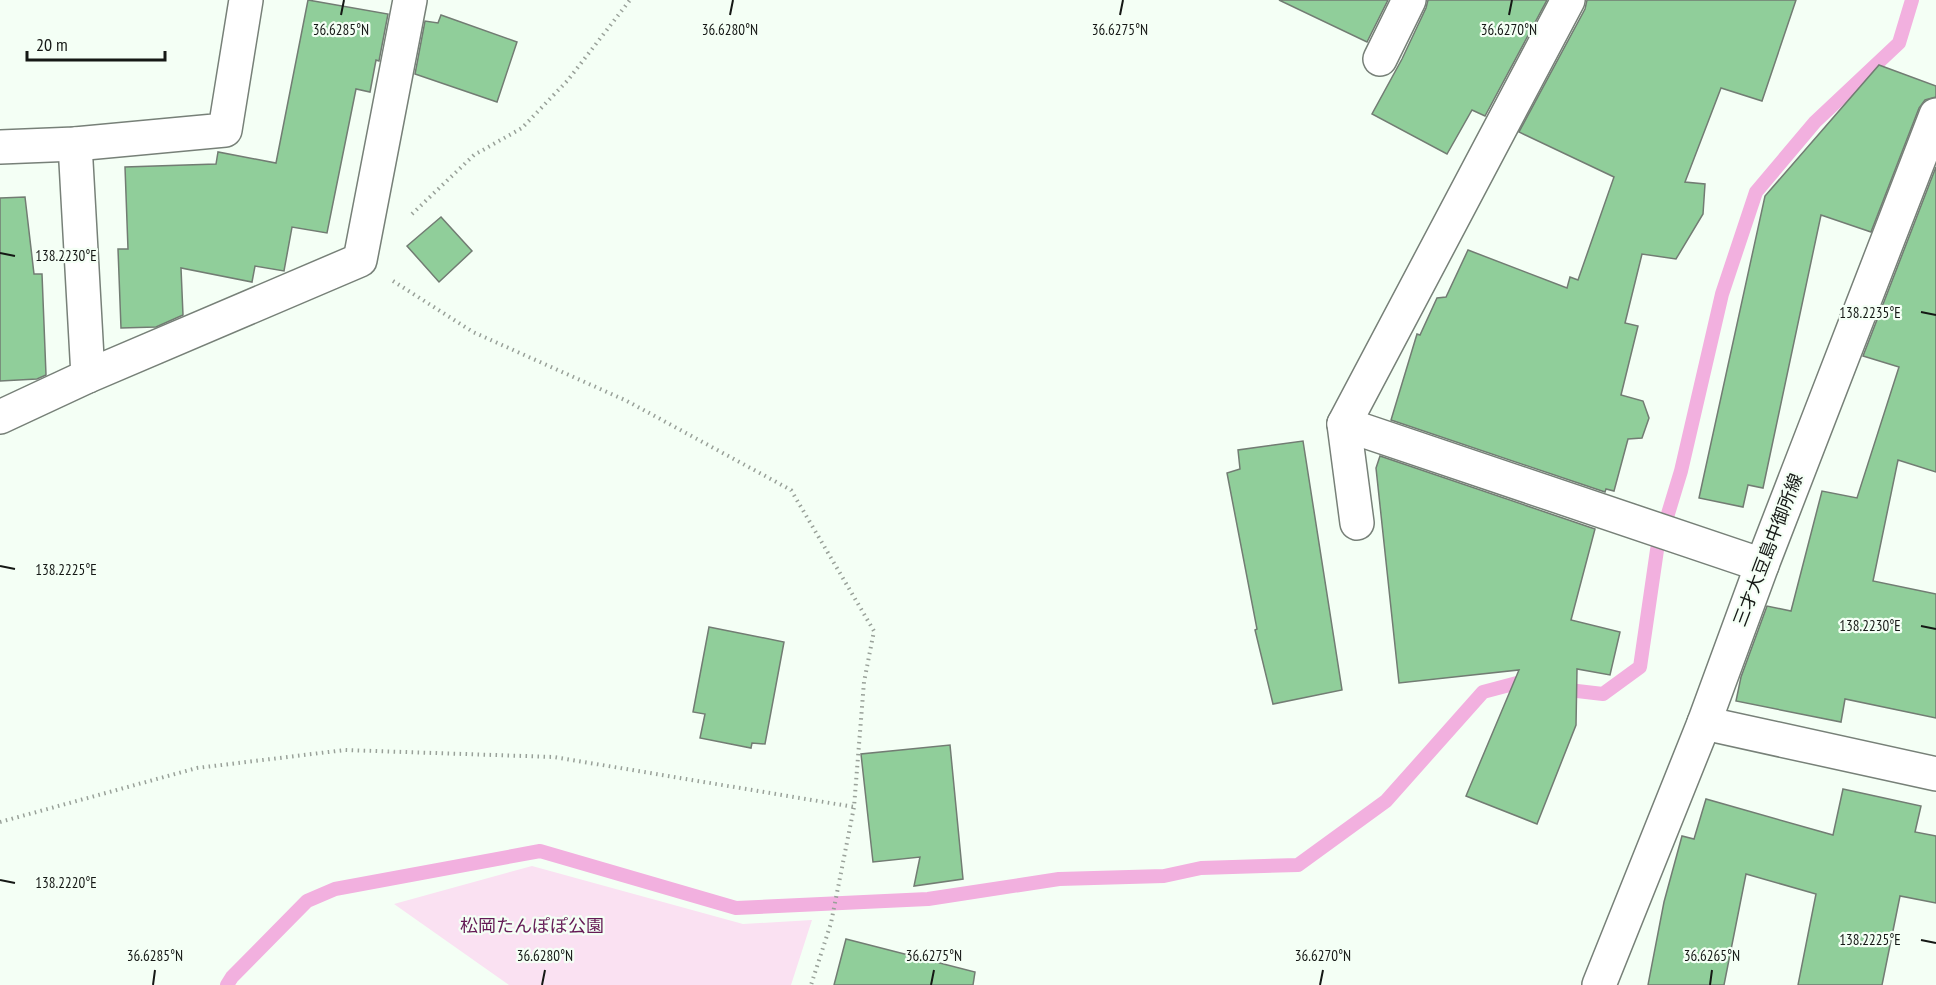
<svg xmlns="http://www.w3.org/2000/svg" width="1936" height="985" font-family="'PT Sans Narrow','Noto Sans JP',sans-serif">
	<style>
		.green { fill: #fae1f2 }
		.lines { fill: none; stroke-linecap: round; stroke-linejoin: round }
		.stream { stroke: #f2b0df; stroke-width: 14 }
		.building { fill: #90ce9a; stroke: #727c73; stroke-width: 1.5 }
		.street-casing { stroke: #778078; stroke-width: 36 }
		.secondary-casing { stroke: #778078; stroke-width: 36 }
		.path { stroke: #99a199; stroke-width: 4; stroke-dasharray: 1.5 4.5; stroke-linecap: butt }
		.street { stroke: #fff; stroke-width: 33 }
		.secondary { stroke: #fff; stroke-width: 33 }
		.ticks { fill: none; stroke: #151815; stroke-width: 2 }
		.labels { text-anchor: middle; stroke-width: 4.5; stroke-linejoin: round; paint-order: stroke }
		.street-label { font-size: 18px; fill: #151815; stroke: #f4fff5 }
		.park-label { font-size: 18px; fill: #641a55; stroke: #f4fff5 }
		.ticks-label { font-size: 15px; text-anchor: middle; fill: #151815; stroke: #f4fff5; stroke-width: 4.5; stroke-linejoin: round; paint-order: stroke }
	</style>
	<rect width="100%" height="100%" fill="#f4fff5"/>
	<path class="green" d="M 532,866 L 743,924 L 812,920 L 791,985 L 509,985 L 394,904 Z"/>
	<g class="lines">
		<g class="stream">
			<path d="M 1560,689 L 1603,694 L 1640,667 L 1657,550 L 1681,471 L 1722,294 L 1756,192 L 1815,122 L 1899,43 L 1912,0"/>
			<path d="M 227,985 L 232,977 L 307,901 L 335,889 L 540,851 L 736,908 L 928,899 L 1059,879 L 1164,876 L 1201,868 L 1298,865 L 1386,801 L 1483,692 L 1517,683 L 1529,685"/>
		</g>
	</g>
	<g class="building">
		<path d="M 308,0 L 388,14 L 379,61 L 376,60 L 370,92 L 356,89 L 327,233 L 292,227 L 284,271 L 255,266 L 252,282 L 181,268 L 183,315 L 156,327 L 121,328 L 118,249 L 128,249 L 125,167 L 216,164 L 218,152 L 276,163 Z"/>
		<path d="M 1279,0 L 1388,0 L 1367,42 Z"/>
		<path d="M 1428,0 L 1547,0 L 1485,116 L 1472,110 L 1447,154 L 1372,114 L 1402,59 L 1426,8 Z"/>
		<path d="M 1587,0 L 1796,0 L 1762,101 L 1721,88 L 1685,182 L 1705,184 L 1703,214 L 1676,259 L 1642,254 L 1625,323 L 1638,326 L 1621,395 L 1643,401 L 1649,418 L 1642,438 L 1628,439 L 1614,491 L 1606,489 L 1605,492 L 1391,420 L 1417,334 L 1420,335 L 1437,298 L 1446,297 L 1468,250 L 1567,288 L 1570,277 L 1578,280 L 1614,177 L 1519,132 L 1585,9 Z"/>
		<path d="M 441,15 L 517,42 L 497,102 L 415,74 L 425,21 L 438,23 Z"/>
		<path d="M 1879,65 L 1936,86 L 1936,97 L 1925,100 L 1919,108 L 1871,232 L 1821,215 L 1763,488 L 1748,485 L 1743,507 L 1699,498 L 1765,196 Z"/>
		<path d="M 1936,167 L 1936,472 L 1898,460 L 1873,581 L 1936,594 L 1936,718 L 1845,699 L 1841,722 L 1736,701 L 1741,677 L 1767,606 L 1791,611 L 1822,491 L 1857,498 L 1899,367 L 1863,356 Z"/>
		<path d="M 25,197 L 34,274 L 42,274 L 46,375 L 37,379 L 0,381 L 0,198 Z"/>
		<path d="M 441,217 L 472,251 L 439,282 L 407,246 Z"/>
		<path d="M 1303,441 L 1342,690 L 1273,704 L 1255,630 L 1257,629 L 1227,473 L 1240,469 L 1238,450 Z"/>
		<path d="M 1380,456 L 1595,529 L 1571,620 L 1620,632 L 1610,675 L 1577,669 L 1576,725 L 1537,824 L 1466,796 L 1519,670 L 1399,683 L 1376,468 Z"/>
		<path d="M 709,627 L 784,642 L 765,744 L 752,743 L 751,748 L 700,738 L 705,714 L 693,712 Z"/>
		<path d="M 950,745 L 963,879 L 914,886 L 920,857 L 873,862 L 861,754 Z"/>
		<path d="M 1843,789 L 1921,806 L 1915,832 L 1936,836 L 1936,903 L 1900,896 L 1882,985 L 1798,985 L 1816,894 L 1746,874 L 1724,985 L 1648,985 L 1664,902 L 1682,836 L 1694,839 L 1706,799 L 1833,835 Z"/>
		<path d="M 846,939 L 975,972 L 973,985 L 834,985 Z"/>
	</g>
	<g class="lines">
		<defs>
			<g id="street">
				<path d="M 1568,0 L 1344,424 L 1762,565"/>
				<path d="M 1380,59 L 1409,0"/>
				<path d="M 0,147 L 75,144 L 225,130 L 246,0"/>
				<path d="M 88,376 L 360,260 L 410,0"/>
				<path d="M 0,417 L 88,376 L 75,144"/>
				<path d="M 1344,424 L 1357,523"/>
				<path d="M 1704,723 L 1936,774"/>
			</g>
			<path id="secondary" d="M 1599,985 L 1704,723 L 1762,565 L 1936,115"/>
		</defs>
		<use href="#street" class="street-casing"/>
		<use href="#secondary" class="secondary-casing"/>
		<g class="path">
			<path d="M 412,214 L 474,155 L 522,128 L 568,80 L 630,0"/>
			<path d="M 393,281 L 473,332 L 627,401 L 791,490 L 874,631 L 864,682 L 854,807 L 831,923 L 811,985"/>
			<path d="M 0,822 L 197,768 L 345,750 L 554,757 L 854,807"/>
		</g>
		<use href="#street" class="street"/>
		<use href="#secondary" class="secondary"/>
	</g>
	<path class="ticks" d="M 341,15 L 344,0M 730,15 L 733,0M 1120,15 L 1123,0M 1509,15 L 1512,0M 0,253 L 15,256M 1921,312 L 1936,315M 0,566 L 15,569M 1921,626 L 1936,629M 0,880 L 15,883M 1921,940 L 1936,943M 153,985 L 155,970M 542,985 L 545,970M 931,985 L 934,970M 1320,985 L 1323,970M 1710,985 L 1712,970"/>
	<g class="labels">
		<g class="street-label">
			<text transform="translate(1768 550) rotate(-69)" y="6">三才大豆島中御所線</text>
		</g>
		<g class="park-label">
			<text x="532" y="932">松岡たんぽぽ公園</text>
		</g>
	</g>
	<g class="ticks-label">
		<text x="341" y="35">36.6285°N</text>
		<text x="730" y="35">36.6280°N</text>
		<text x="1120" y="35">36.6275°N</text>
		<text x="1509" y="35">36.6270°N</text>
		<text x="66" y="261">138.2230°E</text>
		<text x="1870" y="318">138.2235°E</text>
		<text x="66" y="575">138.2225°E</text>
		<text x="1870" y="631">138.2230°E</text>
		<text x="66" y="888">138.2220°E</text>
		<text x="1870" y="945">138.2225°E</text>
		<text x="155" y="961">36.6285°N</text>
		<text x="545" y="961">36.6280°N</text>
		<text x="934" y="961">36.6275°N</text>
		<text x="1323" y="961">36.6270°N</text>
		<text x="1712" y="961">36.6265°N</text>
	</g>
	<path d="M27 51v9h138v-9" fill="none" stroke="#151815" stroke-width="3"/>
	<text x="36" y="51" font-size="18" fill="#151815" stroke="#f4fff5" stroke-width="4.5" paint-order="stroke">20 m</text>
</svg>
